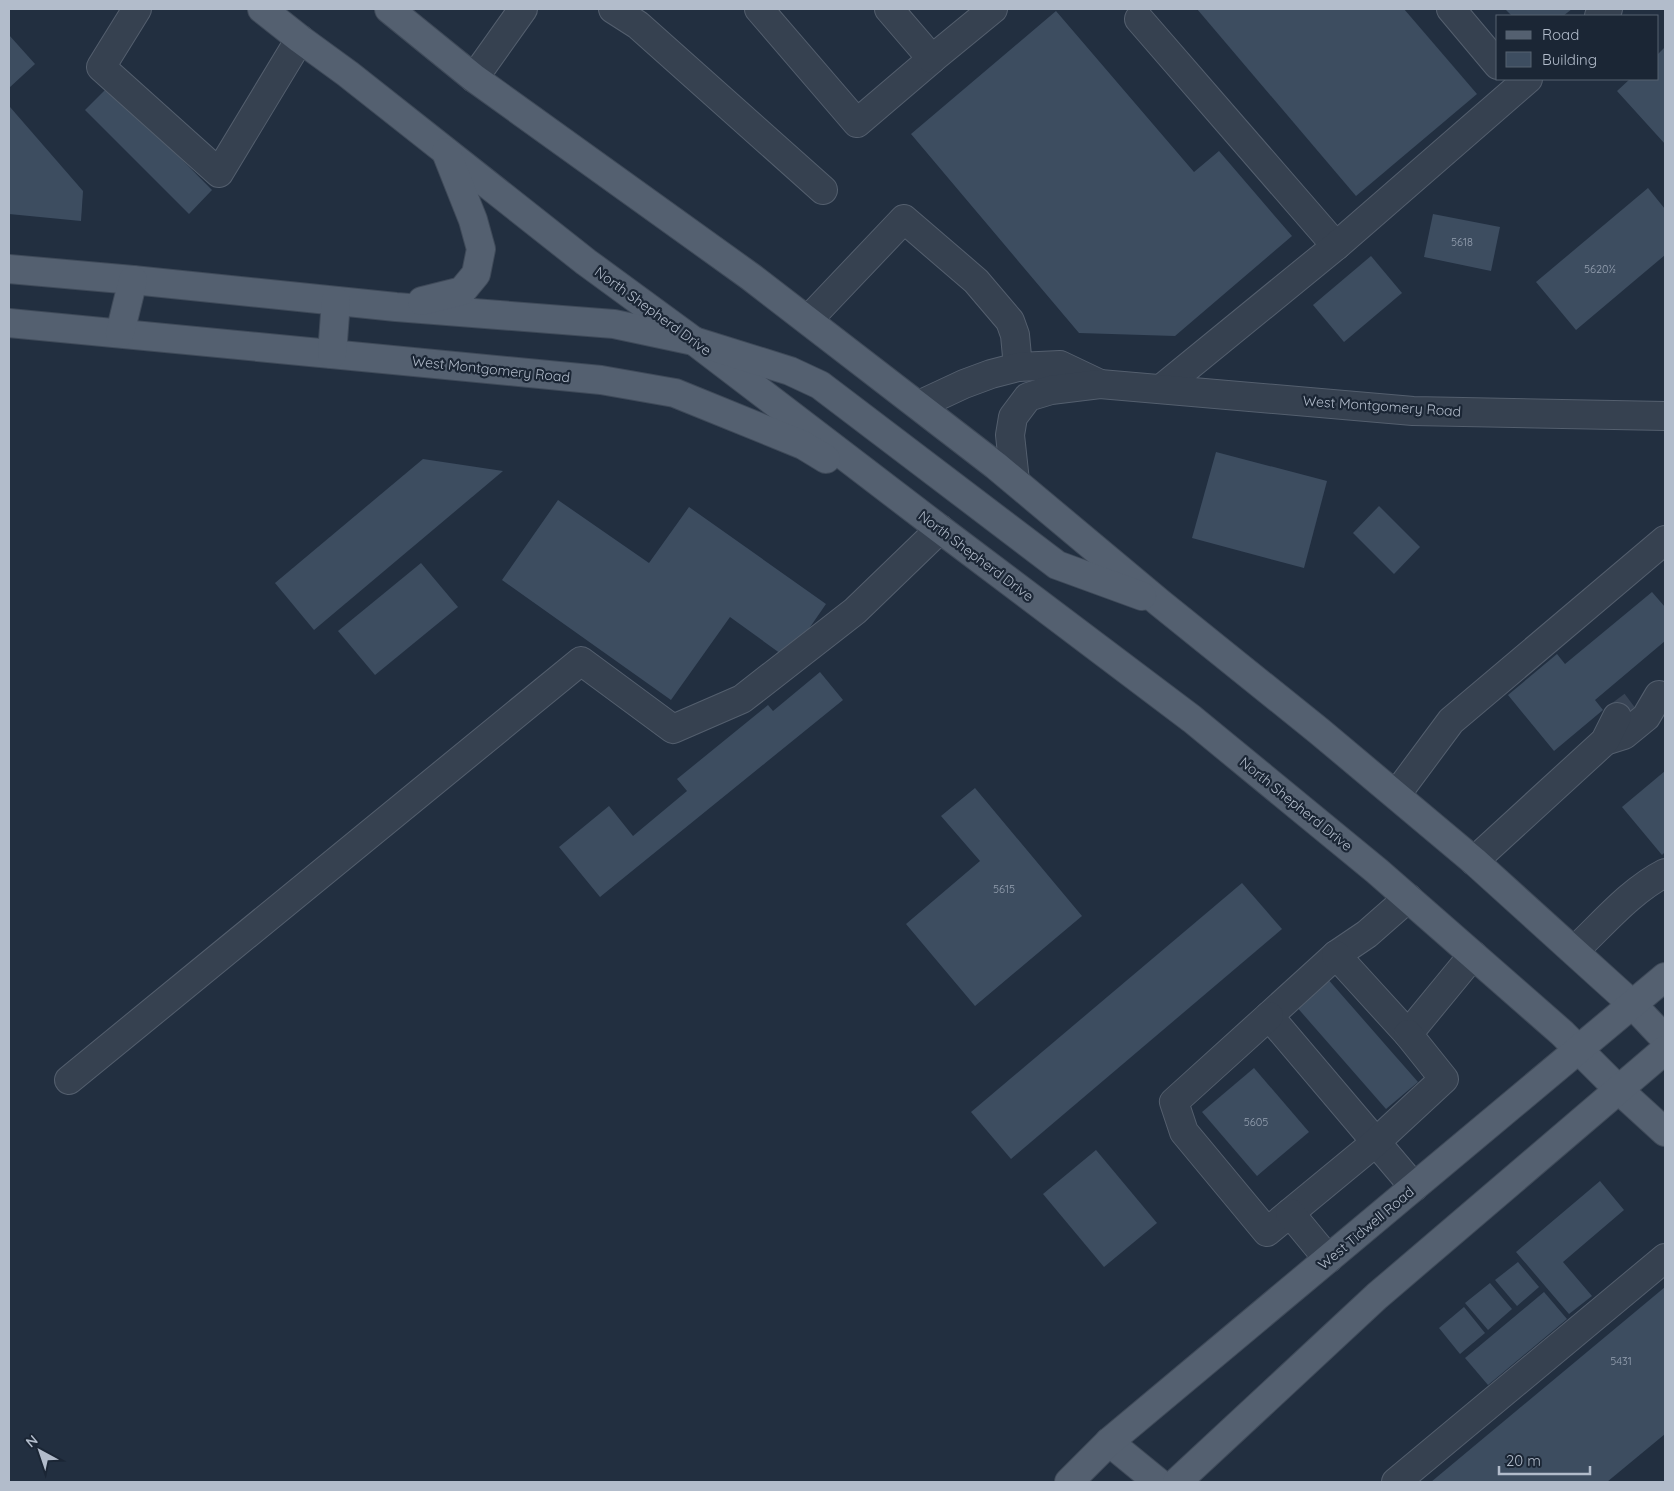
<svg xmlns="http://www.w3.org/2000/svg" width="1674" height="1491" font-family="Quicksand,sans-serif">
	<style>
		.building { fill: #3d4d60 }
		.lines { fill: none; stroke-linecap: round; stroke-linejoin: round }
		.minor-tunnel { stroke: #384455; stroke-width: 28; stroke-dasharray: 28 14; stroke-linecap: butt }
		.minor-casing { stroke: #545f6e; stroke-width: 30 }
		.major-casing { stroke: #3f4a59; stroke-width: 30 }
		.minor { stroke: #364150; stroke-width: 28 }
		.major { stroke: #546070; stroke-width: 28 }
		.labels { text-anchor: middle; stroke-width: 4.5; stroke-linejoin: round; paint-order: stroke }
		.number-label { font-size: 11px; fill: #95a0b0 }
		.street-label { font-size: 14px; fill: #b2bccb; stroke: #1b2635 }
	</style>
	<rect width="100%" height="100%" fill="#222f40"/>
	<g class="building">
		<path d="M 1197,9 L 1404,9 L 1477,94 L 1356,196 Z"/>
		<path d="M 1505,9 L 1572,9 L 1563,16 L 1512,16 Z"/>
		<path d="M 1056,11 L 1194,172 L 1219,151 L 1292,236 L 1175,336 L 1079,333 L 911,134 Z"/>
		<path d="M 9,35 L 35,64 L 9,88 Z"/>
		<path d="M 1665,47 L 1665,144 L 1617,91 L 1630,79 L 1658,79 L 1658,54 Z"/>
		<path d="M 109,86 L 212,190 L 189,214 L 85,110 Z"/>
		<path d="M 10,107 L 83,191 L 81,221 L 9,214 L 9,108 Z"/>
		<path d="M 1648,188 L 1665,209 L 1665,255 L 1576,330 L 1536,282 Z"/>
		<path d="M 1433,214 L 1500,227 L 1491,271 L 1424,257 Z"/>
		<path d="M 1371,256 L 1402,293 L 1344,342 L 1313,305 Z"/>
		<path d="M 1216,452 L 1327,481 L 1304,568 L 1192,538 Z"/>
		<path d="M 423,459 L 503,471 L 314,630 L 275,583 Z"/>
		<path d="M 558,500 L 649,563 L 689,507 L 826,604 L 788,659 L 730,617 L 671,700 L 502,580 Z"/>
		<path d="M 1379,506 L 1420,547 L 1394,574 L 1353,533 Z"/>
		<path d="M 421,563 L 458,607 L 375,675 L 338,631 Z"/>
		<path d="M 1652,592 L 1665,607 L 1665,641 L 1595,700 L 1603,710 L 1554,751 L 1508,695 L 1557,654 L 1565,664 Z"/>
		<path d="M 820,672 L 843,700 L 600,897 L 559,847 L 609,806 L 633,836 L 687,791 L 677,779 L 768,705 L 773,711 Z"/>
		<path d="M 1665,771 L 1665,852 L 1662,855 L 1622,807 Z"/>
		<path d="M 975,788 L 1082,916 L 975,1006 L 906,924 L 980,861 L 941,816 Z"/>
		<path d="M 1242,883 L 1282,929 L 1011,1159 L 971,1112 Z"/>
		<path d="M 1326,977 L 1418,1082 L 1386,1109 L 1295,1005 Z"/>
		<path d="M 1254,1068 L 1309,1132 L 1257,1176 L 1202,1112 Z"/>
		<path d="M 1096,1150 L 1157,1223 L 1104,1267 L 1043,1194 Z"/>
		<path d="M 1600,1181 L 1624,1210 L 1563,1262 L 1592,1296 L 1569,1314 L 1516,1252 Z"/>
		<path d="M 1518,1262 L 1539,1287 L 1517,1306 L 1495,1280 Z"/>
		<path d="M 1490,1283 L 1512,1309 L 1488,1330 L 1465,1303 Z"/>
		<path d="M 1665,1287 L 1665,1434 L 1607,1482 L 1431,1482 Z"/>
		<path d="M 1544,1292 L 1567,1319 L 1488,1385 L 1465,1358 Z"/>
		<path d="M 1464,1307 L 1485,1333 L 1460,1354 L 1439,1328 Z"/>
	</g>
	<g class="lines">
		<path class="minor-tunnel" d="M 1617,717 L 1633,705"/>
		<defs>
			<g id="minor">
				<path d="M 137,9 L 101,67 L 219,173 L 300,39"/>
				<path d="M 613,9 L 638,25 L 823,190"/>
				<path d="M 759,9 L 857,123 L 932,59"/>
				<path d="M 889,9 L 932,59 L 993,9"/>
				<path d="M 1451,9 L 1498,65"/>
				<path d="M 1599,16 L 1608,9"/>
				<path d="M 1139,19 L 1336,246"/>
				<path d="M 474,78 L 523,9"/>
				<path d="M 808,320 L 904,219 L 976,281 L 1010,321 L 1015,335 L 1018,367"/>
				<path d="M 1162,388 L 1336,246 L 1528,79"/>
				<path d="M 919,405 L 964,384 L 991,374 L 1018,367 L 1060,365 L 1100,384"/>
				<path d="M 1015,481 L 1010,435 L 1013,417 L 1028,397 L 1051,390 L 1100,384 L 1413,411 L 1665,416"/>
				<path d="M 1605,741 L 1624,735 L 1646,717 L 1659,695"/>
				<path d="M 1396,795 L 1451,721 L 1665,540"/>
				<path d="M 1474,861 L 1605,741 L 1617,717"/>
				<path d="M 1408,898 L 1367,934 L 1336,955 L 1269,1016 L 1414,1187"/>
				<path d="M 1574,951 C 1603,924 1630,891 1665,873"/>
				<path d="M 1336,955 L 1408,1034 L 1473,955"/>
				<path d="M 1269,1016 L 1174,1102 L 1184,1132 L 1267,1232 L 1376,1142 L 1444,1079 L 1408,1034"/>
				<path d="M 69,1080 L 581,661 L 673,729 L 742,699 L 855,611 L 940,529"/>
				<path d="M 1290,1213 L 1328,1259"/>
				<path d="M 1396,1482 L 1665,1258"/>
			</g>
			<g id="major">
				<path d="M 262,9 L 300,39 L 348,74 L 586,262 L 694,341 L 940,529 L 1192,719 L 1377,871 L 1562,1033 L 1619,1090 L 1665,1132"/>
				<path d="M 389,9 L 474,78 L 751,277 L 995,465 L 1160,603 L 1319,731 L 1474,861 L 1633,1005 L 1665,1039"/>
				<path d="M 9,269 L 133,280 L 396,307 L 614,324 L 694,341 L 790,371 L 820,385 L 1057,565 L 1142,596"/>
				<path d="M 422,301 L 462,291 L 476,274 L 481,249 L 473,220 L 446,152"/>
				<path d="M 9,323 L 601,380 L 675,393 L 803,445 L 826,459"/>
				<path d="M 120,333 L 133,280"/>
				<path d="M 332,354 L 336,301"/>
				<path d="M 1109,1442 L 1158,1482"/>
				<path d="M 1069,1482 L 1109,1442 L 1665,977"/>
				<path d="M 1177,1482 L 1377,1296 L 1665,1050"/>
			</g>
		</defs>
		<use href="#minor" class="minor-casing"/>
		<use href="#major" class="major-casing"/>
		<use href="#minor" class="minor"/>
		<use href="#major" class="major"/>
	</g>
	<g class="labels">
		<g class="number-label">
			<text x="1462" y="246">5618</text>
			<text x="1600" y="273">5620½</text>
			<text x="1004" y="893">5615</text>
			<text x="1256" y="1126">5605</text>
			<text x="1621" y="1365">5431</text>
		</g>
		<g class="street-label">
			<text transform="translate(653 311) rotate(36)" y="5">North Shepherd Drive</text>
			<text transform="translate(491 369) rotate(6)" y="5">West Montgomery Road</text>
			<text transform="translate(1382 406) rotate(4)" y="5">West Montgomery Road</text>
			<text transform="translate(976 556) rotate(37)" y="5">North Shepherd Drive</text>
			<text transform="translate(1296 804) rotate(39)" y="5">North Shepherd Drive</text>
			<text transform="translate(1366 1228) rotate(-40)" y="5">West Tidwell Road</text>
		</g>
	</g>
	<rect width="1674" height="1491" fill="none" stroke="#b2bccb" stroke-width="20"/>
	<rect x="1496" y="15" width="162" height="65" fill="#1b2635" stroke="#576271"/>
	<rect x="1506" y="31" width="25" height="8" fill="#546070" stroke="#576271"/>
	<text x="1542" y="40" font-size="15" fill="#b2bccb">Road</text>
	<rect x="1506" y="52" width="25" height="15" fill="#3d4d60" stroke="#576271"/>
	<text x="1542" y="65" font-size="15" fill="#b2bccb">Building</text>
	<g transform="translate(40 1451) rotate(320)" stroke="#1b2635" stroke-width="4" paint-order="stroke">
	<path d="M0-4L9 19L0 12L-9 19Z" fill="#b2bccb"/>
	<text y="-8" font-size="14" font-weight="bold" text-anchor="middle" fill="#b2bccb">N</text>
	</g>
	<path d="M1499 1466v8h91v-8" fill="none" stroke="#b2bccb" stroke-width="2.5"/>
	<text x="1506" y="1466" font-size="15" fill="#b2bccb" stroke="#1b2635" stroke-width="4" paint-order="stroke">20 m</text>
</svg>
